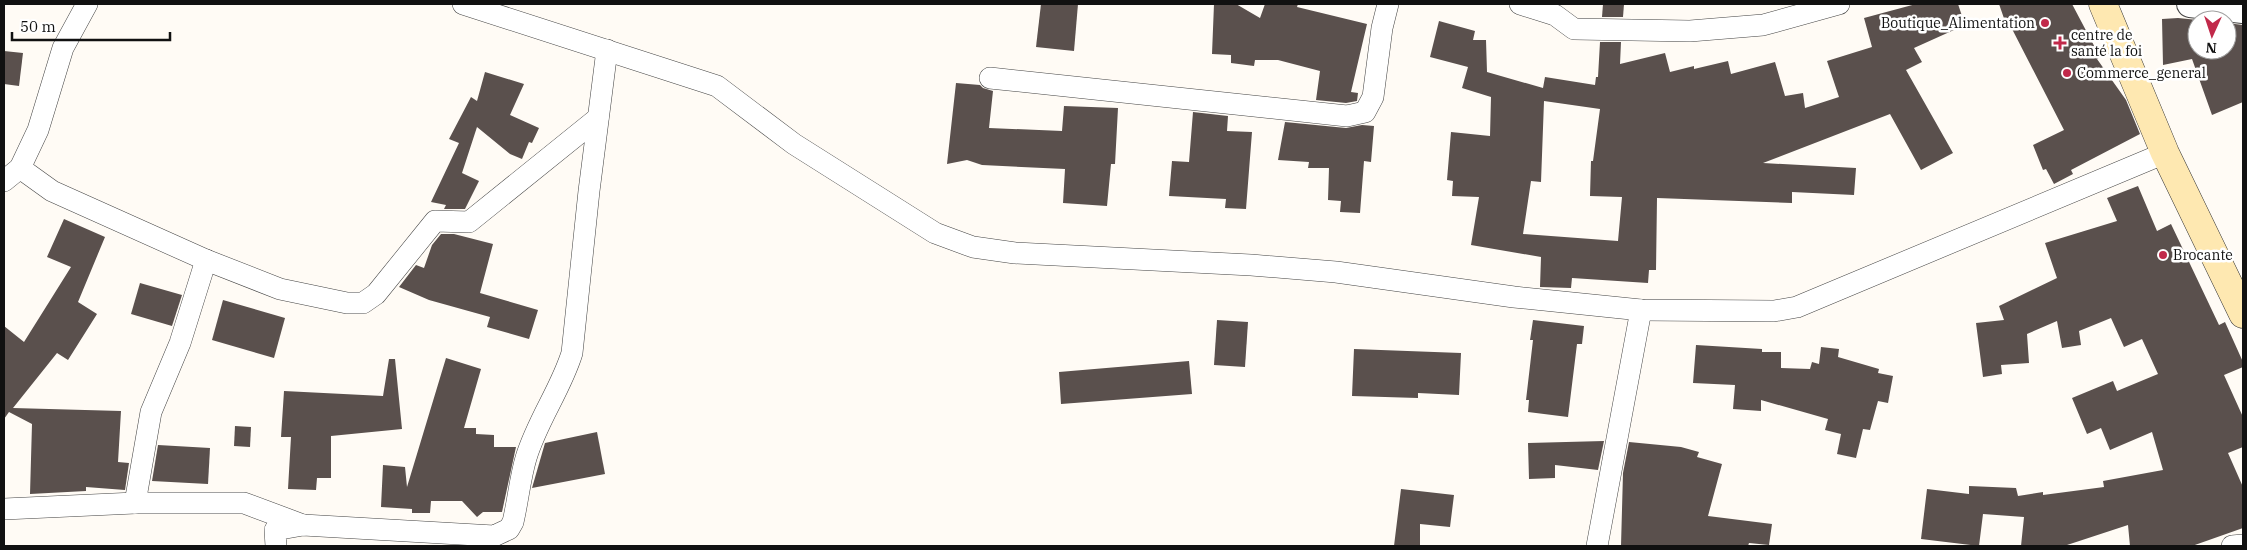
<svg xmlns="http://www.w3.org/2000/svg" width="2247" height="550" font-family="'IBM Plex Serif',serif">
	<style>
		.building { fill: #5a504d; fill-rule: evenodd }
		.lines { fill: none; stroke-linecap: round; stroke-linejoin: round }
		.minor-casing { stroke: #444; stroke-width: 22 }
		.tertiary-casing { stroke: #444; stroke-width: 28 }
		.secondary-casing { stroke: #333; stroke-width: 29 }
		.minor { stroke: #fff; stroke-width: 21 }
		.tertiary { stroke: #fff; stroke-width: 26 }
		.secondary { stroke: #fee8b1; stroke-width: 28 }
		.poi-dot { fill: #c1294a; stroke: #fff; stroke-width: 2 }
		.labels { text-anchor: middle; stroke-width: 5; stroke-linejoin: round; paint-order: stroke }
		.poi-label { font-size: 14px; fill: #111; stroke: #fff; text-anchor: start }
	</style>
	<rect width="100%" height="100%" fill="#fffbf5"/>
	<g class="building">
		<path d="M 1041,4 L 1078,4 L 1074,51 L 1036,47 Z"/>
		<path d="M 1214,4 L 1236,4 L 1260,18 L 1265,4 L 1298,4 L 1297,7 L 1367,24 L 1351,92 L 1358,93 L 1357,101 L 1346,103 L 1316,100 L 1320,71 L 1278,60 L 1255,60 L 1254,66 L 1231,63 L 1231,55 L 1212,54 Z"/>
		<path d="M 1603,4 L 1624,4 L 1623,17 L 1602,17 Z"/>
		<path d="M 1916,4 L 1958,4 L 1965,25 L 1914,48 L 1922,62 L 1906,70 L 1953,153 L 1921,170 L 1890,114 L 1763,163 L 1856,168 L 1854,195 L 1792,192 L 1792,203 L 1657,198 L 1656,270 L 1649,270 L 1648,283 L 1572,278 L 1571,288 L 1540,287 L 1541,257 L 1471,245 L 1479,197 L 1452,196 L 1453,181 L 1447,180 L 1451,132 L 1490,136 L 1491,97 L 1462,88 L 1468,67 L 1430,57 L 1439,21 L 1475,31 L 1473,40 L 1486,40 L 1487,72 L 1543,88 L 1545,77 L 1595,85 L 1596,77 L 1598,77 L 1600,42 L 1621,42 L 1620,64 L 1665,53 L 1670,72 L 1694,66 L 1694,69 L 1728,61 L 1731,74 L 1775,62 L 1785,96 L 1803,93 L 1805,108 L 1839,97 L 1827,61 L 1872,47 L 1864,18 ZM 1544,101 L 1600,109 L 1593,161 L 1591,161 L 1590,196 L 1622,197 L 1618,241 L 1523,234 L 1531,181 L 1541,182 Z"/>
		<path d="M 1999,4 L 2072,4 L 2100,57 L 2097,59 L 2126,100 L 2140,134 L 2071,170 L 2073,174 L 2054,184 L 2046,169 L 2043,170 L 2033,145 L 2064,130 L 2010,25 L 2007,27 Z"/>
		<path d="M 2178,18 L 2198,20 L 2197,50 L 2227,50 L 2227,23 L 2243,25 L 2243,102 L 2212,115 L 2192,59 L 2163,65 L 2162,19 Z"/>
		<path d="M 4,51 L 23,53 L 19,86 L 4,84 Z"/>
		<path d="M 485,72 L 524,84 L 510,115 L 539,128 L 532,143 L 529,142 L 522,159 L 510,154 L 477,127 L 462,173 L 479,181 L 465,209 L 444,209 L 446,205 L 431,202 L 459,143 L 449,139 L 471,97 L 477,101 Z"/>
		<path d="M 956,83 L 980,85 L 983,88 L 993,91 L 989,128 L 1062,131 L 1064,106 L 1118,108 L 1115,164 L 1111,164 L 1107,206 L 1063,203 L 1065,169 L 982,165 L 967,160 L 947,164 Z"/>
		<path d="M 1193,112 L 1228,116 L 1227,131 L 1252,132 L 1246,209 L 1225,208 L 1226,199 L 1169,196 L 1172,161 L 1189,162 Z"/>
		<path d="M 1285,122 L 1346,128 L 1362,125 L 1374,126 L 1371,162 L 1364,161 L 1360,213 L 1340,212 L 1341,201 L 1328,200 L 1329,168 L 1308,168 L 1309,162 L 1278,160 Z"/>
		<path d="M 2138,186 L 2157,231 L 2171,224 L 2219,325 L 2225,322 L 2243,362 L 2243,367 L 2224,375 L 2243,417 L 2243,447 L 2228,453 L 2243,487 L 2243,528 L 2192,546 L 2130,546 L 2128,525 L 2064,546 L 2021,546 L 2024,517 L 1983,514 L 1979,546 L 1921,539 L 1927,489 L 1969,494 L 1969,486 L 2016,488 L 2018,496 L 2043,492 L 2043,495 L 2104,487 L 2103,481 L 2163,470 L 2152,432 L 2110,450 L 2101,428 L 2087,434 L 2072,398 L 2113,381 L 2117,391 L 2158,374 L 2142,339 L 2124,347 L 2111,318 L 2079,331 L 2081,345 L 2062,348 L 2057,321 L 2027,334 L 2029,363 L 2001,365 L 2002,374 L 1983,377 L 1976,323 L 2004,320 L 1999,306 L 2057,278 L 2045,243 L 2117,221 L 2107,198 Z"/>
		<path d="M 64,219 L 105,237 L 78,302 L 97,314 L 68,360 L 57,353 L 13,408 L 121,411 L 118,462 L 129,463 L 125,490 L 86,487 L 86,491 L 30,494 L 32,424 L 9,412 L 4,419 L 4,326 L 24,342 L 71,267 L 47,257 Z"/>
		<path d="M 441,234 L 454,234 L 493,244 L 480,293 L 538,310 L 529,339 L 487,327 L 490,317 L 429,300 L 399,287 L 416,265 L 424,268 L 432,245 Z"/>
		<path d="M 140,283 L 182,295 L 172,326 L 131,314 Z"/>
		<path d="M 223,300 L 285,318 L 274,358 L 212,340 Z"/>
		<path d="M 1217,320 L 1248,322 L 1245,367 L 1214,365 Z"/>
		<path d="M 1533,320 L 1584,326 L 1582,344 L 1577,344 L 1568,417 L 1528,412 L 1529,400 L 1526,400 L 1533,340 L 1530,340 Z"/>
		<path d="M 1696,345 L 1762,349 L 1762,352 L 1781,352 L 1781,368 L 1810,369 L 1812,362 L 1819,364 L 1821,347 L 1839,349 L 1838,357 L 1879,369 L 1878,373 L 1893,376 L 1888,403 L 1878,401 L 1870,430 L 1863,429 L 1856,458 L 1837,454 L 1841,434 L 1825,430 L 1828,419 L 1761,400 L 1761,411 L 1733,409 L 1735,385 L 1693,383 Z"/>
		<path d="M 1354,349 L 1461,353 L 1459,395 L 1418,393 L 1418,398 L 1352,396 Z"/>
		<path d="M 446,358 L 481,369 L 464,428 L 476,428 L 476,434 L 494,435 L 494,447 L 516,447 L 502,512 L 483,512 L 477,517 L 462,501 L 431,501 L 430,513 L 412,513 L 412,509 L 381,507 L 383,465 L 405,467 L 407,487 Z"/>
		<path d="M 389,359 L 395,359 L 402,429 L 331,436 L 331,478 L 317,478 L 316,490 L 288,489 L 291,437 L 281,437 L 284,391 L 383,396 Z"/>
		<path d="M 1189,361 L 1192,394 L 1061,404 L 1059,372 Z"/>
		<path d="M 235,426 L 251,427 L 250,447 L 234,446 Z"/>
		<path d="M 597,432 L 605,474 L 532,488 L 545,443 Z"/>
		<path d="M 1604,441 L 1598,470 L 1555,465 L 1555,478 L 1529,479 L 1528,443 Z"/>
		<path d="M 1629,442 L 1681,447 L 1699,452 L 1697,457 L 1722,464 L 1708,516 L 1772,524 L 1769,545 L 1749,543 L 1748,546 L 1621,546 L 1623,473 Z"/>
		<path d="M 158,445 L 210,448 L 208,484 L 152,481 Z"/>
		<path d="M 1401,489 L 1454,495 L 1450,527 L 1420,524 L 1420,546 L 1394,546 Z"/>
	</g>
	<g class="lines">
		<defs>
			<g id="minor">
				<path d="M 463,4 L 717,86 L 794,144 L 935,233 L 973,247 L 1015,253 L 1251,265 L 1336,272 L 1514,297 L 1641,310 L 1774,311 L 1797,307 L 2165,153"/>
				<path d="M 1520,4 L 1555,15 L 1574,29 L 1690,31 L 1763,25 L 1839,4"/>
				<path d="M 990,78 L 1347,116 L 1365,112 L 1373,97 L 1382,28 L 1388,4"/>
				<path d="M 20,168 L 52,191 L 206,260 L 280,289 L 347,303 L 363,303 L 376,294 L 435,221 L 469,222 L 598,118"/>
				<path d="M 4,181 L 20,168 L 38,130 L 63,48 L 87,4"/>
				<path d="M 135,503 L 151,412 L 180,343 L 206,260"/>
				<path d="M 4,509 L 135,503 L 244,503 L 303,525"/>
				<path d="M 276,546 L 275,530 L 303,525 L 494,536 L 509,529 L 513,522 C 518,501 520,478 526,458 C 537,421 561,389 572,353 L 589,191 L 607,50"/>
				<path d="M 1597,546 L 1641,310"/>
				<path d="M 2232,546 L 2243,545"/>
			</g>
			<path id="tertiary" d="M 2190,4 L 2243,10"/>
			<path id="secondary" d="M 2103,4 L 2165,153 L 2243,314"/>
		</defs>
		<use href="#minor" class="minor-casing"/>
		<use href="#tertiary" class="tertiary-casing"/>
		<use href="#secondary" class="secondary-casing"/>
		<use href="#minor" class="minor"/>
		<use href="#tertiary" class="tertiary"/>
		<use href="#secondary" class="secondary"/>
	</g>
	<g class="poi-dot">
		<circle cx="2045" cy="23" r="5"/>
		<path d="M2057.5 35.5h5v5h5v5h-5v5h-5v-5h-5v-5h5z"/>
		<circle cx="2067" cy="73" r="5"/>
		<circle cx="2163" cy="255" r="5"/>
	</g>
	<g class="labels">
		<g class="poi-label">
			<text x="2035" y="28" text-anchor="end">Boutique_Alimentation</text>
			<text x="2071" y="40">centre de<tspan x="2071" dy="16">santé la foi</tspan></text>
			<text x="2077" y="78">Commerce_general</text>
			<text x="2173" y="260">Brocante</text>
		</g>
	</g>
	<rect width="2247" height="550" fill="none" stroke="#111111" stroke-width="10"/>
	<g transform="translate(2212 35) rotate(183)"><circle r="24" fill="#ffffff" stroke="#a0a0a0"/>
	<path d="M0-4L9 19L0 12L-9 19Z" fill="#c1294a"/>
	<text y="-8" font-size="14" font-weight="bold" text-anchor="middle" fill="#111111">N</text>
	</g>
	<path d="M12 32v8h158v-8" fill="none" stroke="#111111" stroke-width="2.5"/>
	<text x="20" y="32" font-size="15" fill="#111111" stroke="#ffffff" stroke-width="4" paint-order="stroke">50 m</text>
</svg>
